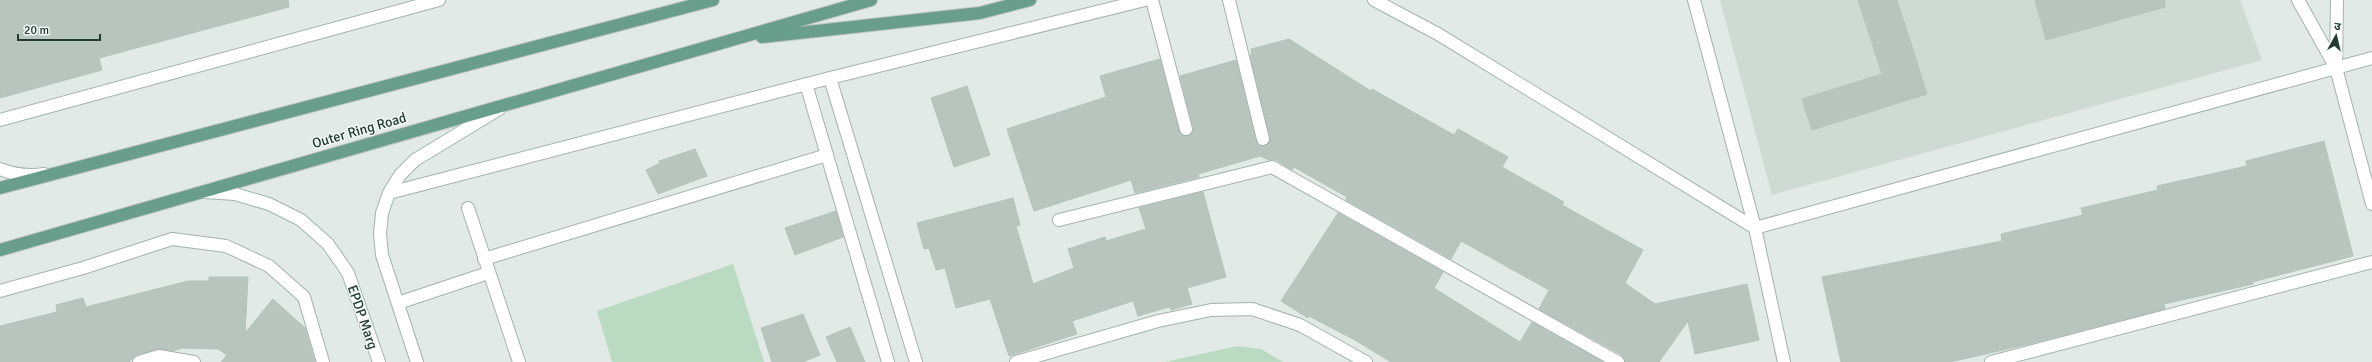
<svg xmlns="http://www.w3.org/2000/svg" width="2372" height="362" font-family="Signika,'Noto Sans Devanagari',sans-serif">
	<style>
		.built { fill: #cfdad4 }
		.green { fill: #bbdac2 }
		.building { fill: #b7c5be; stroke: #b4c3bc }
		.lines { fill: none; stroke-linecap: round; stroke-linejoin: round }
		.service-casing { stroke: #a4b2ac; stroke-width: 14 }
		.minor-casing { stroke: #a4b2ac; stroke-width: 14 }
		.tertiary-casing { stroke: #a4b2ac; stroke-width: 14 }
		.secondary-casing { stroke: #a1b5ad; stroke-width: 14 }
		.primary-casing { stroke: #bdc4c2; stroke-width: 14 }
		.service { stroke: #fff; stroke-width: 12 }
		.minor { stroke: #fff; stroke-width: 12 }
		.tertiary { stroke: #fff; stroke-width: 12 }
		.secondary { stroke: #fff; stroke-width: 12 }
		.primary { stroke: #699d8c; stroke-width: 12 }
		.labels { text-anchor: middle; stroke-width: 3; stroke-linejoin: round; paint-order: stroke }
		.street-label { font-size: 14px; fill: #233a32; stroke: #f1f7f4 }
	</style>
	<rect width="100%" height="100%" fill="#e1eae6"/>
	<path class="built" d="M 1720,0 L 2240,0 L 2262,60 L 1772,195 Z"/>
	<g class="green">
		<path d="M 733,264 L 764,362 L 612,362 L 597,311 Z"/>
		<path d="M 1237,346 L 1261,349 L 1283,362 L 1165,362 Z"/>
	</g>
	<g class="building">
		<path d="M 0,0 L 288,0 L 289,7 L 99,58 L 102,70 L 0,98 Z"/>
		<path d="M 1858,0 L 1897,0 L 1927,94 L 1812,130 L 1802,99 L 1882,74 Z"/>
		<path d="M 2035,0 L 2165,0 L 2165,7 L 2046,40 Z"/>
		<path d="M 1289,39 L 1371,91 L 1372,89 L 1454,135 L 1458,129 L 1508,157 L 1502,167 L 1564,202 L 1562,205 L 1643,250 L 1625,283 L 1655,304 L 1747,284 L 1759,340 L 1695,354 L 1688,321 L 1659,362 L 1625,362 L 1622,355 L 1539,309 L 1549,290 L 1461,241 L 1451,259 L 1346,200 L 1347,197 L 1294,167 L 1292,170 L 1276,160 L 1269,160 L 1260,156 L 1198,174 L 1199,177 L 1135,193 L 1131,180 L 1034,211 L 1007,129 L 1106,97 L 1100,76 L 1160,59 L 1179,131 L 1184,136 L 1188,136 L 1193,131 L 1193,127 L 1180,76 L 1236,60 L 1256,141 L 1261,146 L 1265,146 L 1270,141 L 1270,137 L 1250,55 L 1252,55 L 1251,49 Z"/>
		<path d="M 967,86 L 990,155 L 954,167 L 931,98 Z"/>
		<path d="M 2324,141 L 2353,256 L 2252,282 L 2253,284 L 2164,304 L 2165,309 L 2025,345 L 1950,362 L 1841,362 L 1822,277 L 2002,241 L 2001,234 L 2083,215 L 2081,208 L 2158,190 L 2157,186 L 2247,166 L 2246,161 Z"/>
		<path d="M 695,149 L 707,176 L 658,194 L 646,170 L 660,163 L 659,161 Z"/>
		<path d="M 1203,192 L 1226,277 L 1187,288 L 1192,304 L 1171,310 L 1169,307 L 1138,316 L 1133,301 L 1072,321 L 1077,334 L 1009,356 L 990,299 L 956,308 L 945,268 L 936,270 L 929,248 L 924,249 L 917,223 L 1013,198 L 1020,225 L 1016,226 L 1033,284 L 1074,268 L 1068,249 L 1105,237 L 1106,241 L 1146,229 L 1139,208 Z"/>
		<path d="M 836,211 L 843,237 L 795,255 L 785,228 Z"/>
		<path d="M 1338,213 L 1443,272 L 1434,288 L 1520,342 L 1532,322 L 1603,362 L 1391,362 L 1353,339 L 1309,316 L 1308,318 L 1281,301 Z"/>
		<path d="M 209,277 L 248,277 L 245,333 L 273,299 L 305,328 L 315,362 L 221,362 L 227,355 L 218,349 L 182,348 L 172,351 L 157,349 L 136,355 L 129,362 L 0,362 L 0,326 L 57,312 L 56,305 L 83,298 L 86,307 L 188,281 L 209,281 Z"/>
		<path d="M 803,314 L 820,355 L 803,362 L 772,362 L 761,328 Z"/>
		<path d="M 850,327 L 865,362 L 837,362 L 826,337 Z"/>
	</g>
	<g class="lines">
		<defs>
			<g id="service">
				<path d="M 0,120 L 439,0"/>
				<path d="M 139,362 L 159,356 L 194,362"/>
			</g>
			<g id="minor">
				<path d="M 1152,0 L 1186,129"/>
				<path d="M 1229,0 L 1263,139"/>
				<path d="M 1374,0 L 1438,34 L 1755,228 L 2372,58"/>
				<path d="M 1694,0 L 1755,228 L 1784,362"/>
				<path d="M 830,78 L 916,362"/>
				<path d="M 806,84 L 888,362"/>
				<path d="M 389,193 L 830,78 L 1145,0"/>
				<path d="M 468,208 L 519,362"/>
				<path d="M 1059,220 L 1272,167 L 1618,362"/>
				<path d="M 484,259 L 827,155"/>
				<path d="M 0,291 L 83,268 L 172,239 L 226,246 L 269,266 L 304,297 L 323,362"/>
				<path d="M 398,303 L 488,273"/>
				<path d="M 1016,362 L 1158,321 L 1211,310 L 1252,309 L 1300,325 L 1366,362"/>
				<path d="M 1991,362 L 2372,262"/>
			</g>
			<g id="tertiary">
				<path d="M 2298,0 L 2336,68 L 2372,204"/>
				<path d="M 2336,67 L 2337,0"/>
				<path d="M 0,169 C 13,174 30,176 44,174"/>
			</g>
			<g id="secondary">
				<path d="M 205,192 L 235,194 L 269,204 L 301,220 L 328,244 L 348,273 L 379,362"/>
				<path d="M 417,362 L 382,255 L 380,234 L 382,213 L 389,193 L 400,175 L 415,160 L 499,109"/>
			</g>
			<g id="primary">
				<path d="M 762,37 L 980,13 L 1030,0"/>
				<path d="M 0,188 L 713,0"/>
				<path d="M 0,250 L 871,0"/>
			</g>
		</defs>
		<use href="#service" class="service-casing"/>
		<use href="#minor" class="minor-casing"/>
		<use href="#tertiary" class="tertiary-casing"/>
		<use href="#secondary" class="secondary-casing"/>
		<use href="#primary" class="primary-casing"/>
		<use href="#service" class="service"/>
		<use href="#minor" class="minor"/>
		<use href="#tertiary" class="tertiary"/>
		<use href="#secondary" class="secondary"/>
		<use href="#primary" class="primary"/>
	</g>
	<g class="labels">
		<g class="street-label">
			<text transform="translate(359 130) rotate(-16)" y="5">Outer Ring Road</text>
			<text transform="translate(363 317) rotate(71)" y="5">EPDP Marg</text>
		</g>
	</g>
	<g transform="translate(2336 36) rotate(8)" stroke="#f1f7f4" stroke-width="3" paint-order="stroke">
	<path d="M0-3L7 15L0 10L-7 15Z" fill="#233a32"/>
	<text y="-6" font-size="11" font-weight="bold" text-anchor="middle" fill="#233a32">उ</text>
	</g>
	<path d="M18 34v6h82v-6" fill="none" stroke="#233a32" stroke-width="2"/>
	<text x="24" y="34" font-size="12" fill="#233a32" stroke="#f1f7f4" stroke-width="3" paint-order="stroke">20 m</text>
</svg>
